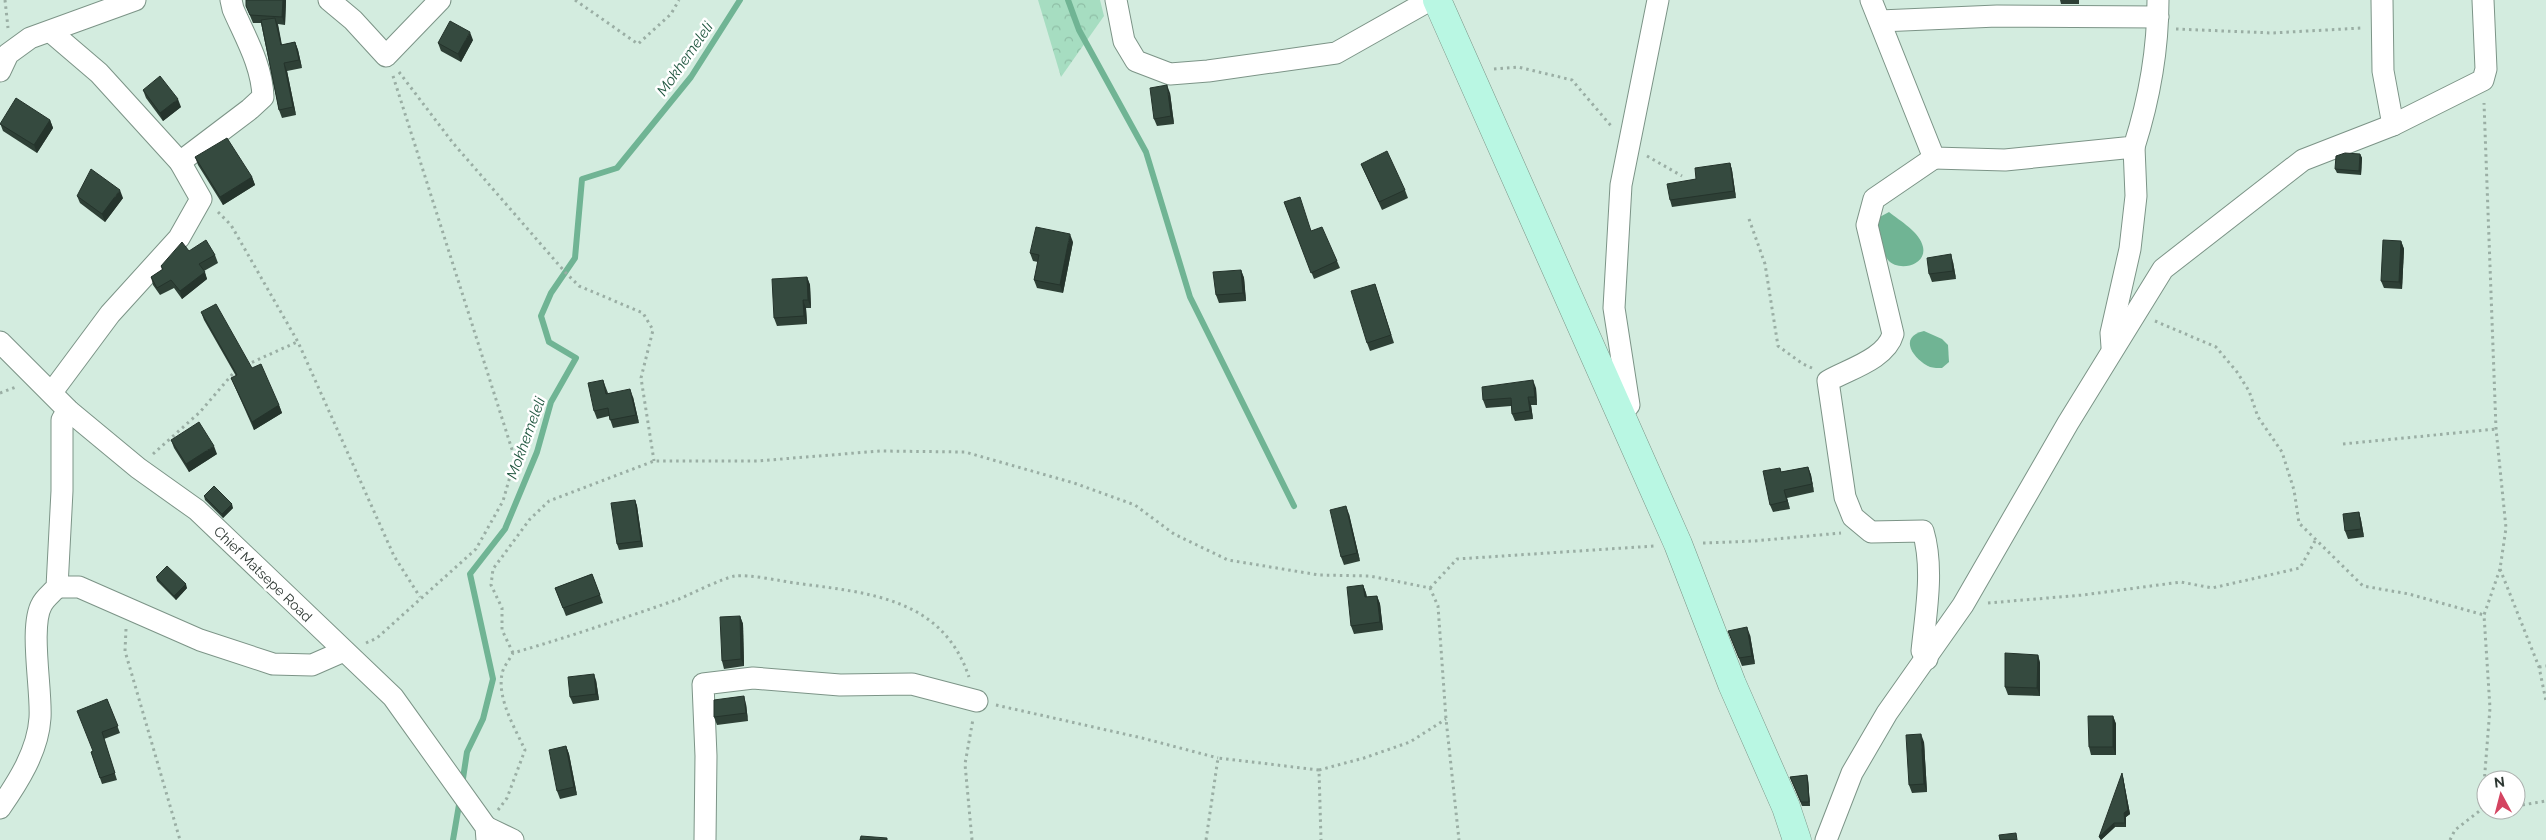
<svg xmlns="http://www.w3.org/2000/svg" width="2546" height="840" font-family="Raleway,sans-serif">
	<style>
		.forest { fill: url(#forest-crowns) }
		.water { fill: #70b494 }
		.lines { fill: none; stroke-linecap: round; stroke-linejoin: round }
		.stream { stroke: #70b494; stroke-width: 6 }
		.street-casing { stroke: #7c9487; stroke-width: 23 }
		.secondary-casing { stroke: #7c9487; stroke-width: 29 }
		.path { stroke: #9aaea4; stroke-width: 3; stroke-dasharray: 2.5 4; stroke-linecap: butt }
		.street { stroke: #fff; stroke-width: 21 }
		.secondary { stroke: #b9f7e3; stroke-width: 28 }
		.wall { fill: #2e4036 }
		.shaded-wall { fill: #25342c }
		.building { fill: #354a3f; stroke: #25342c }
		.labels { text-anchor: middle; stroke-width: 5; stroke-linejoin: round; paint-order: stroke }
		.street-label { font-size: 14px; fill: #2d3732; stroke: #fff }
		.water-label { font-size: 15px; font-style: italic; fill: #215740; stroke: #fff }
	</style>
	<defs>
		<pattern id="forest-crowns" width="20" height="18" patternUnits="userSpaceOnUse" patternTransform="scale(1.25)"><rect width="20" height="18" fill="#a6ddc1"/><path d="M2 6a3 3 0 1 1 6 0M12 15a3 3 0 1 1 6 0" fill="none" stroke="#8fbea6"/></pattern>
	</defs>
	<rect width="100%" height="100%" fill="#d3ecdf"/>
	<path class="forest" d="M 1038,0 L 1100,0 L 1104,16 L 1061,77 Z"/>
	<g class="water">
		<path d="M 1889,212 C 1900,221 1920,232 1923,247 C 1927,266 1898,272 1888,260 C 1880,250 1879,232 1876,219 Z"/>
		<path d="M 1924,331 L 1942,339 L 1948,345 L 1949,362 L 1942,368 C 1939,368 1933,368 1930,367 C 1914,360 1897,337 1924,331 Z"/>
	</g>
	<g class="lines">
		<g class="stream">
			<path d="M 1068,0 L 1079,30 L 1146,152 L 1190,297 L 1294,506"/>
			<path d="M 462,785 L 467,752 L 483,719 L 493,679 L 470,574 L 505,529 L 537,452 L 551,402 L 576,358 L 549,342 L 541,316 L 551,293 L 575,258 L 582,179 L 617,168 L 691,77 L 740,0"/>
			<path d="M 453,840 L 460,799"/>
		</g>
		<defs>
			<g id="street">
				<path d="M 329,0 L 353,20 L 386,56 L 440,0"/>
				<path d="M 1116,0 L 1124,41 L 1136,61 L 1170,74 L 1208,71 L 1336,53 L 1430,0"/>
				<path d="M 1871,0 L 1934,158 L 2005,160 L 2134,147 C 2149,100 2158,50 2158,0"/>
				<path d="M 2382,0 L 2383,71 L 2393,125"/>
				<path d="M 1880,21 L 1997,16 L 2158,17"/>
				<path d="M 51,32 L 99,73 L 180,162 L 201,199 L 179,238 L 110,314 L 52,392"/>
				<path d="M 0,71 L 8,54 L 30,38 L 135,0"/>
				<path d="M 180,162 L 250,109 L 263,97 C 262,65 245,37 233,9 L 231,0"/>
				<path d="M 0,342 L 68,410 L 138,468 L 197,510 L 393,697 L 486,827 L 487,840"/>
				<path d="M 2112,347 L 2111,333 L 2130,249 L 2136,196 L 2134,147"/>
				<path d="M 1620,414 L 1629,405 L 1614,308 L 1621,185 L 1658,0"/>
				<path d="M 57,587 L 79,587 L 200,640 L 273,664 L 312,665 L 344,651"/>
				<path d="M 1927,659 L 1922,651 C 1926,612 1934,568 1923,531 L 1871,532 L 1853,517 L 1845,497 L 1828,381 C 1849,369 1886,359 1893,334 L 1867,225 L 1874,199 L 1934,158"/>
				<path d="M 0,808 C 18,782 38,751 40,718 C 42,691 29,626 42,604 C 45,598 53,592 57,587 L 62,491 L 62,420 L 68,410"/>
				<path d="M 486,827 L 513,840"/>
				<path d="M 705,840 L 706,756 L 703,684 L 753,678 L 840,685 L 912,684 L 977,701"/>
				<path d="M 1826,840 L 1852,773 L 1887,713 L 1963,605 L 2068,423 L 2163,269 L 2303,160 L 2393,125 L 2483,80 L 2486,69 L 2483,0"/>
			</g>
			<path id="secondary" d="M 1437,0 L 1678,544 L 1732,684 L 1786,807 L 1797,840"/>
		</defs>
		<use href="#street" class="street-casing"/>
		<use href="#secondary" class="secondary-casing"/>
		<g class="path">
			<path d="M 5,0 L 8,28"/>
			<path d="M 575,0 L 638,44 L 671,14 L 679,0"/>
			<path d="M 2176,29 L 2272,33 L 2362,28"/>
			<path d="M 1494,69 L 1518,67 L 1572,80 L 1612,127"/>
			<path d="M 399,72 L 453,143 L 565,272 L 579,286 L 643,313 L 653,330 L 641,378 L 654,461"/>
			<path d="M 1647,156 L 1682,176"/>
			<path d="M 218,212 L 231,225 L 298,342 L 394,556 L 420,597"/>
			<path d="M 1749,219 L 1765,264 L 1778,346 L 1803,364 L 1812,368"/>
			<path d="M 2155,321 L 2216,347 L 2237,372 L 2249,391 L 2258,417 L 2282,452 L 2294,490 L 2299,523 L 2363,586 L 2409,594 L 2484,615"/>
			<path d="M 246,365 L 297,342"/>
			<path d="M 0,393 L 16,387"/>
			<path d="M 2343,444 L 2496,429"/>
			<path d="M 153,454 L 200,412 L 236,370"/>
			<path d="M 1703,543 L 1754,541 L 1841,533"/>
			<path d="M 2500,569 L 2539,667 L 2546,701"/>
			<path d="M 1430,588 L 1457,559 L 1654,546"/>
			<path d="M 1988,603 L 2083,595 L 2181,582 L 2212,588 L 2300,568 L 2315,541"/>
			<path d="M 126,629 L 125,651 L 180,840"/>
			<path d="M 366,643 L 377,638 L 476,549 L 503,501 L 515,459 L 393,76"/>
			<path d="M 513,653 L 502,630 L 502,608 L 491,585 L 493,569 L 530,519 L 549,501 L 654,461 L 757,461 L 880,451 L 965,452 L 1074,483 L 1135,505 L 1174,534 L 1228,560 L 1319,575 L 1370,576 L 1430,588 L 1438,606 L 1446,719 L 1459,840"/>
			<path d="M 2539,667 L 2546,666"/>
			<path d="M 996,705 L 1142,738 L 1218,758"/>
			<path d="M 1319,770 L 1364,758 L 1410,742 L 1446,719"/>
			<path d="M 2516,806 L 2546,801"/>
			<path d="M 498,810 L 507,798 L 525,750 C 515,728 497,699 502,674 C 503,667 510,659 513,653 C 569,637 624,618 679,599 C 693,593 723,578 735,576 C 748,574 781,581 795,583 C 868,593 942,597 969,677"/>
			<path d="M 972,840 L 965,764 L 973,719"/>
			<path d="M 1206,840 L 1218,758 L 1319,770 L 1321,840"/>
			<path d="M 2450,840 L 2455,830 L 2482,809 L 2490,708 L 2484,615 L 2500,569 L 2506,528 L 2496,429 L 2484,103"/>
		</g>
		<use href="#street" class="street"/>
		<use href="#secondary" class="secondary"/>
	</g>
	<g class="wall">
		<path d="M 286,0 L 285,25 L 278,24 L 282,45 L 295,42 L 298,50 L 302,68 L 287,71 L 296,115 L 282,118 L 279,110 L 261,23 L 253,23 L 246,6 Z"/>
		<path d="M 2060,0 L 2079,0 L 2079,4 L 2061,4 Z"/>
		<path d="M 473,40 L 461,62 L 441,51 L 438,43 Z"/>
		<path d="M 143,90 L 181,107 L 163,121 L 146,98 Z"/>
		<path d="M 1170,93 L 1174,124 L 1157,126 L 1154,119 Z"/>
		<path d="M 50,120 L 53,128 L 37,153 L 3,131 L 0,123 Z"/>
		<path d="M 2360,154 L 2362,158 L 2361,175 L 2337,173 L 2335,169 Z"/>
		<path d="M 195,157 L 252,177 L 255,185 L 223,205 L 198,165 Z"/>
		<path d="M 1730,163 L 1732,170 L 1736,198 L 1672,207 L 1670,200 L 1696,179 Z"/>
		<path d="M 1361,164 L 1405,190 L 1408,198 L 1382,210 Z"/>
		<path d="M 77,196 L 123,198 L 105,222 L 80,203 Z"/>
		<path d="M 1284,202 L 1311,231 L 1337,261 L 1340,268 L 1314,279 Z"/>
		<path d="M 2401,241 L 2404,249 L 2402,289 L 2384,288 L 2381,281 Z"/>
		<path d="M 1073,242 L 1063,293 L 1037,288 L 1034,280 L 1038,262 L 1033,261 L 1030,253 Z"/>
		<path d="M 189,251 L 215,255 L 218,263 L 204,271 L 207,279 L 182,299 L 174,288 L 160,295 L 153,285 L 151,277 L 162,270 L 161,266 Z"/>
		<path d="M 1953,262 L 1956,279 L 1932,282 L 1929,274 Z"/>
		<path d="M 1241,270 L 1244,278 L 1246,301 L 1219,303 L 1216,295 Z"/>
		<path d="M 807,277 L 810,285 L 811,308 L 806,308 L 807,324 L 777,326 L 774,318 Z"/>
		<path d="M 1375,284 L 1394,343 L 1370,351 L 1367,343 Z"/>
		<path d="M 201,312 L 252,368 L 279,405 L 282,413 L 254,430 L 231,378 L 236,376 L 204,320 Z"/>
		<path d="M 603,380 L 608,393 L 633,397 L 639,423 L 613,428 L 609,416 L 597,419 L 594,411 Z"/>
		<path d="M 1536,388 L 1537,405 L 1531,405 L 1533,419 L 1515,421 L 1512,414 L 1511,406 L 1486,408 L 1483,400 Z"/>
		<path d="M 171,440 L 217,454 L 189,472 L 174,448 Z"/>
		<path d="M 1808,467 L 1811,475 L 1814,492 L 1787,498 L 1790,509 L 1773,512 L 1770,505 L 1780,468 L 1781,472 Z"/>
		<path d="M 204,496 L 233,508 L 223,518 L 205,500 Z"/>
		<path d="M 635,500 L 637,506 L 643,547 L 619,550 L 617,544 Z"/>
		<path d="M 2359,512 L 2361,520 L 2364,537 L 2348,539 L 2345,531 Z"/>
		<path d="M 1349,514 L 1360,561 L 1344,565 L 1341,557 Z"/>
		<path d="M 592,574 L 603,603 L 566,616 L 555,588 Z"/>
		<path d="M 156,577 L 187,588 L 176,600 L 157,581 Z"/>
		<path d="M 1363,585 L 1366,593 L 1367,597 L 1377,596 L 1380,604 L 1383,630 L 1354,634 L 1351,626 Z"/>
		<path d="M 740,616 L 743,624 L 744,666 L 724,669 L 722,661 Z"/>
		<path d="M 1728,631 L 1750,635 L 1755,664 L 1742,666 Z"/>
		<path d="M 2038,655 L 2040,663 L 2040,696 L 2008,695 L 2005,687 Z"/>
		<path d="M 596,680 L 599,700 L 573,704 L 570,697 Z"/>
		<path d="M 107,699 L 120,733 L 104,739 L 117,780 L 102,784 L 91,752 L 93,751 Z"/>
		<path d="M 746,704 L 748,721 L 717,725 L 714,717 Z"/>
		<path d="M 2113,716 L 2116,724 L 2116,755 L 2091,755 L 2089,747 Z"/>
		<path d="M 1924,742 L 1927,792 L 1912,793 L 1909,785 Z"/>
		<path d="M 566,746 L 569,754 L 577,795 L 560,799 L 557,791 Z"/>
		<path d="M 1807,775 L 1808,779 L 1810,806 L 1802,806 L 1790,777 Z"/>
		<path d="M 2123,777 L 2130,814 L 2126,817 L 2126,827 L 2115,827 L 2101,840 L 2099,837 Z"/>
	</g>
	<g class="shaded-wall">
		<path d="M 283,0 L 286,0 L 285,25 L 282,17 Z"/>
		<path d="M 275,18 L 278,26 L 283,53 L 281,45 Z"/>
		<path d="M 470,32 L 473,40 L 461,62 L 458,54 Z"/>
		<path d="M 295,42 L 298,50 L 302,68 L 299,60 Z"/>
		<path d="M 284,63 L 287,71 L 296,115 L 293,107 Z"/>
		<path d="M 1167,85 L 1170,93 L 1174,124 L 1171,116 Z"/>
		<path d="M 178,99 L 181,107 L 163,121 L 160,113 Z"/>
		<path d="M 50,120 L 53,128 L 37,153 L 34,145 Z"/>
		<path d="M 2360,154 L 2362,158 L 2361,175 L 2359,171 Z"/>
		<path d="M 1730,163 L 1732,170 L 1736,198 L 1734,191 Z"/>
		<path d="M 252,177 L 255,185 L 223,205 L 220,197 Z"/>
		<path d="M 120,190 L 123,198 L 105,222 L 102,214 Z"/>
		<path d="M 1070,234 L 1073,242 L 1063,293 L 1060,285 Z"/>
		<path d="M 2401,241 L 2404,249 L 2402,289 L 2399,282 Z"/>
		<path d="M 1951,254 L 1953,262 L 1956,279 L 1953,271 Z"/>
		<path d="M 1241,270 L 1244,278 L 1246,301 L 1243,293 Z"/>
		<path d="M 205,272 L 207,279 L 182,299 L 180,291 Z"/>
		<path d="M 807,277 L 810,285 L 811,308 L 808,300 Z"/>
		<path d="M 803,300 L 806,308 L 807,324 L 804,316 Z"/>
		<path d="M 1533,380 L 1536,388 L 1537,405 L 1535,397 Z"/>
		<path d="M 630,389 L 633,397 L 639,423 L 636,415 Z"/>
		<path d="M 1528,397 L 1531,405 L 1533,419 L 1530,411 Z"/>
		<path d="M 279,405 L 282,413 L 254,430 L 252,422 Z"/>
		<path d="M 214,446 L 217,454 L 189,472 L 186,464 Z"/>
		<path d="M 1808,467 L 1811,475 L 1814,492 L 1812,484 Z"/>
		<path d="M 1784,490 L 1787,498 L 1790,509 L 1787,501 Z"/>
		<path d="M 635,500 L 637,506 L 643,547 L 641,541 Z"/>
		<path d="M 232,504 L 233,508 L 223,518 L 222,514 Z"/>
		<path d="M 1346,506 L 1349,514 L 1360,561 L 1357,553 Z"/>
		<path d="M 2359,512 L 2361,520 L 2364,537 L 2361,529 Z"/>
		<path d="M 186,584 L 187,588 L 176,600 L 174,596 Z"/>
		<path d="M 1363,585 L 1366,593 L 1368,605 L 1365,597 Z"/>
		<path d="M 1377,596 L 1380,604 L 1383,630 L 1380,622 Z"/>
		<path d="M 740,616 L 743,624 L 744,666 L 741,659 Z"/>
		<path d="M 1747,627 L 1750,635 L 1755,664 L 1752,656 Z"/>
		<path d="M 2038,655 L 2040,663 L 2040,696 L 2037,688 Z"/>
		<path d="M 594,674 L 596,680 L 599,700 L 596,694 Z"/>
		<path d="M 744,696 L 746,704 L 748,721 L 746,713 Z"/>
		<path d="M 2113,716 L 2116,724 L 2116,755 L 2113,747 Z"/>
		<path d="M 1921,734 L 1924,742 L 1927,792 L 1924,784 Z"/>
		<path d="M 566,746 L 569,754 L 577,795 L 574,787 Z"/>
		<path d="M 2122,773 L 2123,777 L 2130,814 L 2126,817 L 2126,827 L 2125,823 Z"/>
		<path d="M 1807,775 L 1808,779 L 1810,806 L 1809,802 Z"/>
		<path d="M 2114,823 L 2115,827 L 2101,840 L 2099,837 Z"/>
	</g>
	<g class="building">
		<path d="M 246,0 L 283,0 L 282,17 L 250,15 L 246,6 Z"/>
		<path d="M 275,18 L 281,45 L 295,42 L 299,60 L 284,63 L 293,107 L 279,110 L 261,20 Z"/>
		<path d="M 450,21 L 470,32 L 458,54 L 438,43 Z"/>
		<path d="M 160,76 L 178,99 L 160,113 L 143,90 Z"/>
		<path d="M 1167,85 L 1171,116 L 1154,119 L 1150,88 Z"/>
		<path d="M 16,98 L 50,120 L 34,145 L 0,124 Z"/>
		<path d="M 227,138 L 252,177 L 220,197 L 195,157 Z"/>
		<path d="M 1387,151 L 1405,190 L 1379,202 L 1361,164 Z"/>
		<path d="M 2345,153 L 2360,154 L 2359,171 L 2335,169 L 2336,156 Z"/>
		<path d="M 1730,163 L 1734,191 L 1670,200 L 1667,184 L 1696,179 L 1695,168 Z"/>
		<path d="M 91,169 L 120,190 L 102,214 L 77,196 Z"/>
		<path d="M 1300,197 L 1311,231 L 1322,227 L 1337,261 L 1311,273 L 1284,202 Z"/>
		<path d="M 1036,227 L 1070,234 L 1060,285 L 1034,280 L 1039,255 L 1030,253 Z"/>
		<path d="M 206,240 L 215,255 L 199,264 L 205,272 L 180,291 L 171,280 L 157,288 L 151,277 L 163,269 L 161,266 L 182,242 L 189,251 Z"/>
		<path d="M 2383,240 L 2401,241 L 2399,282 L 2381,281 Z"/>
		<path d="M 1951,254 L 1953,271 L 1929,274 L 1927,258 Z"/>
		<path d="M 1241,270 L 1243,293 L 1216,295 L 1213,272 Z"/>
		<path d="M 807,277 L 808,300 L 803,300 L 804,316 L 774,318 L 772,279 Z"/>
		<path d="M 1375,284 L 1391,335 L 1367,343 L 1351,291 Z"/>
		<path d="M 216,304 L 252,368 L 261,364 L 279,405 L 252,422 L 231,378 L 237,375 L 201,312 Z"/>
		<path d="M 603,380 L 606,394 L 630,389 L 636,415 L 610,420 L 608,408 L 594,411 L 588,383 Z"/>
		<path d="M 1533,380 L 1535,397 L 1528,397 L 1530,411 L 1512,414 L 1511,398 L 1483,400 L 1482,387 Z"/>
		<path d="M 199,422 L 214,446 L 186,464 L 171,440 Z"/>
		<path d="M 1808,467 L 1812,484 L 1784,490 L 1787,501 L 1770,505 L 1763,471 L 1780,468 L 1781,472 Z"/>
		<path d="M 214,486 L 232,504 L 222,514 L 204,496 Z"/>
		<path d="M 635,500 L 641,541 L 617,544 L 611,503 Z"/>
		<path d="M 1346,506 L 1357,553 L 1341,557 L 1330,510 Z"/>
		<path d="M 2359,512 L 2361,529 L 2345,531 L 2343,514 Z"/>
		<path d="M 167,566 L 186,584 L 174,596 L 156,577 Z"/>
		<path d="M 592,574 L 600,595 L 563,608 L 555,588 Z"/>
		<path d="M 1363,585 L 1365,597 L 1377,596 L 1380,622 L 1351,626 L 1347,587 Z"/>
		<path d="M 740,616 L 741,659 L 722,661 L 720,617 Z"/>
		<path d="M 1747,627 L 1752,656 L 1739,658 L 1728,631 Z"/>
		<path d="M 2005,653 L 2038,655 L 2037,688 L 2005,687 Z"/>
		<path d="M 594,674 L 596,694 L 570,697 L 568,677 Z"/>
		<path d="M 744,696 L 746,713 L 714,717 L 714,700 Z"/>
		<path d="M 107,699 L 118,726 L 102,732 L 115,773 L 100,778 L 91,752 L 93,751 L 77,711 Z"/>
		<path d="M 2088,716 L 2113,716 L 2113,747 L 2089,747 Z"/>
		<path d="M 1921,734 L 1924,784 L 1909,785 L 1906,735 Z"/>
		<path d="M 566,746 L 574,787 L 557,791 L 549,750 Z"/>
		<path d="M 2122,773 L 2128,810 L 2124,813 L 2125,823 L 2114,823 L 2099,837 Z"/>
		<path d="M 1807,775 L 1809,802 L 1801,802 L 1790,777 Z"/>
		<path d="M 2016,833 L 2017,840 L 2000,840 L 1999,835 Z"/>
		<path d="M 861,836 L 887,838 L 887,840 L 860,840 Z"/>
	</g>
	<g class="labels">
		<g class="street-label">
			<text transform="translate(263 574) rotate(44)" y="5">Chief Matsepe Road</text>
		</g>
		<g class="water-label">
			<text transform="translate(685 59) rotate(-55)" y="5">Mokhemeleli</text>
			<text transform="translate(526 438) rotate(-70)" y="5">Mokhemeleli</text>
		</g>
	</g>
	<g transform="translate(2501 795) rotate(353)"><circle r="24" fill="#ffffff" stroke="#abafad"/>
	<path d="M0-4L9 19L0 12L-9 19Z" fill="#d44461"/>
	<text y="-8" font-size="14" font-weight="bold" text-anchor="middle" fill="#2d3732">N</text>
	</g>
</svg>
